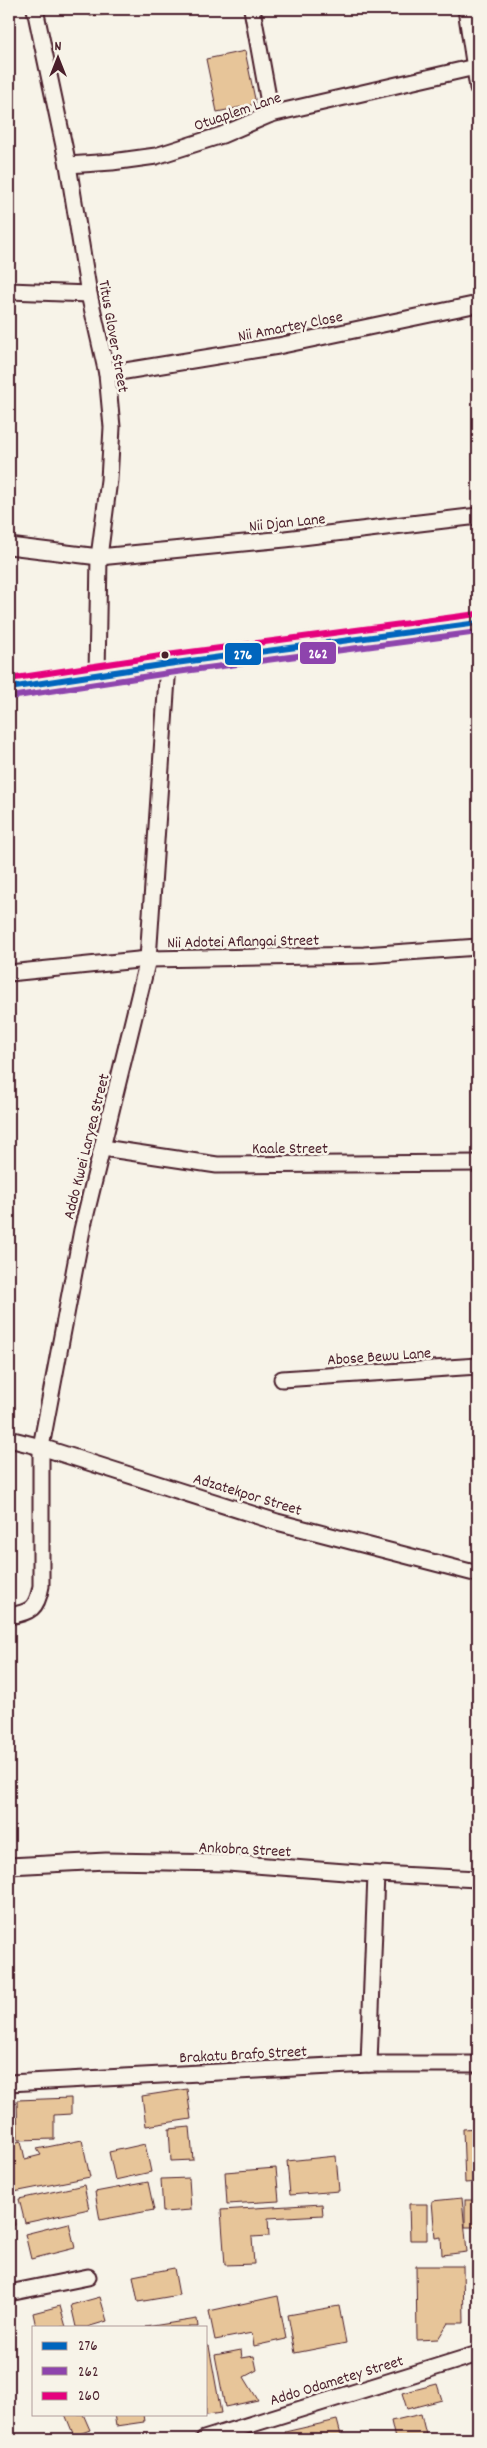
<svg xmlns="http://www.w3.org/2000/svg" width="487" height="2448" font-family="Dekko,sans-serif">
	<style>
		.building { fill: #e7c599; stroke: #4a1f2b }
		.lines { fill: none; stroke-linecap: round; stroke-linejoin: round }
		.street-casing { stroke: #4a1f2b; stroke-width: 19 }
		.secondary-casing { stroke: #4a1f2b; stroke-width: 25 }
		.street { stroke: #f7f3e8; stroke-width: 15 }
		.secondary { stroke: #f7f3e8; stroke-width: 21 }
		.bus-1-casing { stroke: #f7f3e8; stroke-width: 10 }
		.bus-2-casing { stroke: #f7f3e8; stroke-width: 10 }
		.bus-3-casing { stroke: #f7f3e8; stroke-width: 10 }
		.bus-1 { stroke: #0065bd; stroke-width: 6 }
		.bus-2 { stroke: #8e44ad; stroke-width: 6 }
		.bus-3 { stroke: #e5007d; stroke-width: 6 }
		.bus-dot { fill: #4a1f2b; stroke: #f7f3e8; stroke-width: 2 }
		.labels { text-anchor: middle; stroke-width: 5; stroke-linejoin: round; paint-order: stroke }
		.street-label { font-size: 16px; fill: #4a1f2b; stroke: #f7f3e8 }
		.line-badge { stroke: #f7f3e8; stroke-width: 2 }
		.badge-label { font-size: 14px; text-anchor: middle; font-weight: bold; fill: #fff }
	</style>
	<rect width="100%" height="100%" fill="#f7f3e8"/>
	<filter id="ink" filterUnits="userSpaceOnUse"><feTurbulence type="fractalNoise" baseFrequency=".02" numOctaves="2"/><feDisplacementMap in="SourceGraphic" scale="10" xChannelSelector="R" yChannelSelector="G"/><feConvolveMatrix kernelMatrix="1 2 1 2 8 2 1 2 1" color-interpolation-filters="sRGB"/></filter>
	<g filter="url(#ink)">
		<g class="building">
			<path d="M 89,9 L 132,9 L 132,12 L 90,16 Z"/>
			<path d="M 245,51 L 256,104 L 217,112 L 206,59 Z"/>
			<path d="M 187,2089 L 191,2119 L 146,2126 L 142,2096 Z"/>
			<path d="M 71,2098 L 71,2114 L 54,2115 L 54,2139 L 18,2140 L 17,2100 Z"/>
			<path d="M 190,2127 L 193,2160 L 171,2161 L 169,2129 Z"/>
			<path d="M 478,2128 L 478,2182 L 465,2183 L 463,2129 Z"/>
			<path d="M 82,2140 L 90,2177 L 14,2192 L 9,2166 L 9,2144 L 21,2141 L 25,2159 L 41,2155 L 37,2149 Z"/>
			<path d="M 145,2144 L 151,2172 L 115,2180 L 109,2152 Z"/>
			<path d="M 336,2156 L 339,2191 L 290,2195 L 287,2161 Z"/>
			<path d="M 276,2168 L 279,2201 L 227,2204 L 225,2172 Z"/>
			<path d="M 189,2178 L 191,2210 L 163,2212 L 161,2179 Z"/>
			<path d="M 148,2182 L 154,2210 L 100,2220 L 95,2192 Z"/>
			<path d="M 84,2185 L 89,2209 L 25,2223 L 19,2199 Z"/>
			<path d="M 462,2198 L 467,2252 L 442,2255 L 441,2237 L 435,2238 L 432,2201 Z"/>
			<path d="M 9,2200 L 15,2225 L 9,2227 Z"/>
			<rect x="465" y="2200" width="13" height="27"/>
			<path d="M 322,2204 L 323,2215 L 268,2218 L 269,2236 L 252,2237 L 254,2264 L 225,2265 L 221,2210 Z"/>
			<path d="M 409,2204 L 427,2204 L 427,2240 L 410,2240 Z"/>
			<path d="M 69,2223 L 75,2248 L 31,2259 L 25,2234 Z"/>
			<path d="M 473,2260 L 478,2260 L 478,2301 L 474,2300 Z"/>
			<path d="M 416,2266 L 463,2266 L 464,2323 L 448,2323 L 438,2339 L 417,2340 Z"/>
			<path d="M 174,2268 L 179,2295 L 138,2302 L 133,2276 Z"/>
			<path d="M 278,2296 L 286,2339 L 254,2346 L 252,2333 L 215,2340 L 209,2311 Z"/>
			<path d="M 100,2297 L 107,2321 L 87,2327 L 76,2327 L 71,2305 Z"/>
			<path d="M 60,2306 L 66,2327 L 36,2327 L 33,2313 Z"/>
			<path d="M 339,2306 L 346,2343 L 295,2353 L 288,2315 Z"/>
			<path d="M 197,2319 L 198,2327 L 146,2327 Z"/>
			<path d="M 206,2346 L 209,2346 L 221,2413 L 200,2416 L 200,2414 L 206,2414 Z"/>
			<path d="M 241,2350 L 242,2358 L 254,2356 L 257,2370 L 244,2377 L 258,2400 L 225,2407 L 215,2355 Z"/>
			<path d="M 437,2384 L 442,2400 L 407,2409 L 402,2393 Z"/>
			<path d="M 65,2414 L 83,2414 L 90,2430 L 74,2436 Z"/>
			<path d="M 114,2414 L 143,2414 L 144,2422 L 116,2426 Z"/>
			<path d="M 421,2414 L 427,2439 L 395,2439 L 391,2421 Z"/>
			<path d="M 337,2420 L 342,2439 L 287,2439 L 285,2432 Z"/>
		</g>
		<g class="lines">
			<defs>
				<g id="street">
					<path d="M 35,9 L 68,165 L 89,294 L 107,374 L 112,427 L 109,480 L 99,557 L 97,674"/>
					<path d="M 252,9 L 271,114"/>
					<path d="M 466,9 L 478,88"/>
					<path d="M 68,165 L 112,162 L 156,156 L 222,135 L 271,114 L 475,67"/>
					<path d="M 9,291 L 89,294"/>
					<path d="M 107,374 L 278,346 L 478,304"/>
					<path d="M 9,546 L 99,557 L 285,539 L 478,516"/>
					<path d="M 9,973 L 148,959 L 364,955 L 478,947"/>
					<path d="M 103,1148 L 217,1165 L 478,1163"/>
					<path d="M 282,1379 L 478,1366"/>
					<path d="M 9,1439 L 41,1447 L 277,1522 L 478,1574"/>
					<path d="M 9,1616 C 31,1612 37,1609 41,1586 L 41,1447 L 82,1230 L 148,959 L 168,664"/>
					<path d="M 9,1866 L 106,1861 L 228,1863 L 358,1873 L 478,1879"/>
					<path d="M 369,2064 L 376,1874"/>
					<path d="M 9,2083 L 369,2064 L 478,2064"/>
					<path d="M 9,2293 L 88,2277"/>
					<path d="M 204,2439 L 478,2354"/>
				</g>
				<path id="secondary" d="M 9,688 L 168,664 L 478,623"/>
			</defs>
			<use href="#street" class="street-casing"/>
			<use href="#secondary" class="secondary-casing"/>
			<use href="#street" class="street"/>
			<use href="#secondary" class="secondary"/>
			<defs>
				<path id="bus-1" d="M 9,688 L 168,664 L 478,623"/>
				<path id="bus-2" d="M 10,697 L 169,673 L 478,632"/>
				<path id="bus-3" d="M 9,679 L 167,655 L 477,614"/>
			</defs>
			<use href="#bus-1" class="bus-1-casing"/>
			<use href="#bus-2" class="bus-2-casing"/>
			<use href="#bus-3" class="bus-3-casing"/>
			<use href="#bus-1" class="bus-1"/>
			<use href="#bus-2" class="bus-2"/>
			<use href="#bus-3" class="bus-3"/>
		</g>
	</g>
	<circle class="bus-dot" cx="165" cy="655" r="4.5"/>
	<g class="labels">
		<g class="street-label">
			<text transform="translate(237 110) rotate(-19)" y="6">Otuaplem Lane</text>
			<text transform="translate(290 325) rotate(-11)" y="6">Nii Amartey Close</text>
			<text transform="translate(115 336) rotate(80)" y="6">Titus Glover Street</text>
			<text transform="translate(287 521) rotate(-6)" y="6">Nii Djan Lane</text>
			<text transform="translate(243 940) rotate(-1)" y="6">Nii Adotei Aflangai Street</text>
			<text transform="translate(85 1146) rotate(-76)" y="6">Addo Kwei Laryea Street</text>
			<text x="290" y="1153">Kaale Street</text>
			<text transform="translate(379 1355) rotate(-4)" y="6">Abose Bewu Lane</text>
			<text transform="translate(248 1493) rotate(17)" y="6">Adzatekpor Street</text>
			<text transform="translate(245 1848) rotate(3)" y="6">Ankobra Street</text>
			<text transform="translate(243 2053) rotate(-3)" y="6">Brakatu Brafo Street</text>
			<text transform="translate(336 2379) rotate(-17)" y="6">Addo Odametey Street</text>
		</g>
	</g>
	<g class="line-badge">
		<rect x="299" y="641" width="38" height="24" rx="5" fill="#8e44ad"/>
		<rect x="224" y="642" width="38" height="24" rx="5" fill="#0065bd"/>
	</g>
	<g class="badge-label">
		<text x="318" y="658">262</text>
		<text x="243" y="659">276</text>
	</g>
	<rect width="487" height="2448" fill="none" stroke="#f7f3e8" stroke-width="30"/>
	<rect x="15" y="15" width="457" height="2418" fill="none" stroke="#4a1f2b" stroke-width="2" filter="url(#ink)"/>
	<rect x="32" y="2326" width="175" height="90" fill="#f7f3e8" stroke="#b29e9c"/>
	<rect x="42" y="2342" width="25" height="8" fill="#0065bd" stroke="#b29e9c"/>
	<text x="78" y="2350" font-size="15" fill="#4a1f2b">276</text>
	<rect x="42" y="2367" width="25" height="8" fill="#8e44ad" stroke="#b29e9c"/>
	<text x="78" y="2376" font-size="15" fill="#4a1f2b">262</text>
	<rect x="42" y="2392" width="25" height="8" fill="#e5007d" stroke="#b29e9c"/>
	<text x="78" y="2400" font-size="15" fill="#4a1f2b">260</text>
	<g transform="translate(58 58)" stroke="#f7f3e8" stroke-width="4" paint-order="stroke">
	<path d="M0-4L9 19L0 12L-9 19Z" fill="#4a1f2b"/>
	<text y="-8" font-size="14" font-weight="bold" text-anchor="middle" fill="#4a1f2b">N</text>
	</g>
</svg>
